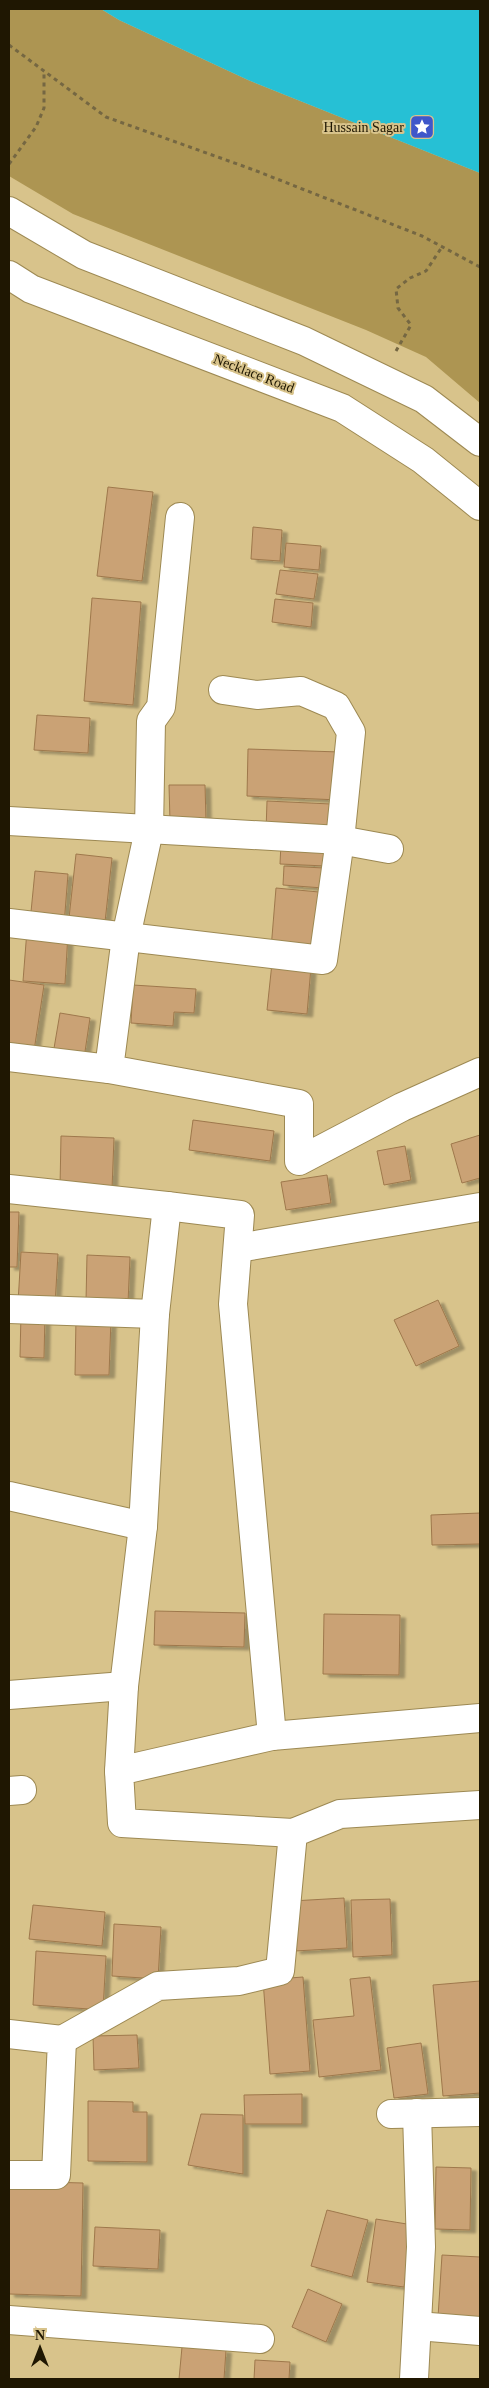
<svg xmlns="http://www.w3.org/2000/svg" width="489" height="2388" font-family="'Times New Roman',serif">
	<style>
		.green { fill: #ad9552 }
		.water { fill: #26c0d5 }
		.building { fill: #caa274; stroke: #9e784c; filter: url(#shadow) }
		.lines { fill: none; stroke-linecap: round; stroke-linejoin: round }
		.street-casing { stroke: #9d8953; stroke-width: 30 }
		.secondary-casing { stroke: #9d8953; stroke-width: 30 }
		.path { stroke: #756742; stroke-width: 3; stroke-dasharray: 4 4; stroke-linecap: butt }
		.street { stroke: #fff; stroke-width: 28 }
		.secondary { stroke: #fff; stroke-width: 28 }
		.labels { text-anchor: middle; stroke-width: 4; stroke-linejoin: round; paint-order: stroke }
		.poi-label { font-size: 14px; fill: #1f1702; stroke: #d8c38b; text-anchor: end }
		.street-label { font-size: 14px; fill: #1f1702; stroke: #d8c38b }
	</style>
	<defs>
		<filter id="shadow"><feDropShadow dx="5.5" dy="3" stdDeviation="1" flood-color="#0004"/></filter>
	</defs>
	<rect width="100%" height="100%" fill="#d8c38b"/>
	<path class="green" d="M 9,9 L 101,9 L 119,20 L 248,80 L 480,173 L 480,403 L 426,357 L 366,330 L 73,214 L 9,176 Z"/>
	<path class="water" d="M 101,9 L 480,9 L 480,173 L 248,80 L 119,20 Z"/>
	<g class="building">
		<path d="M 108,487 L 153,492 L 142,581 L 97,576 Z"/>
		<path d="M 253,527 L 282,530 L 280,561 L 251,559 Z"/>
		<path d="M 286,543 L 321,546 L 319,570 L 284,567 Z"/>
		<path d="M 280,570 L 318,574 L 314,599 L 276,594 Z"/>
		<path d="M 92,598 L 141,602 L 133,705 L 84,701 Z"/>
		<path d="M 275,599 L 313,603 L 311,627 L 272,622 Z"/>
		<path d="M 37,715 L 90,718 L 88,753 L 34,750 Z"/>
		<path d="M 248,749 L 340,752 L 339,800 L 247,796 Z"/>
		<path d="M 169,785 L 205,785 L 206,821 L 170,822 Z"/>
		<path d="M 267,801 L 331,804 L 329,834 L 266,831 Z"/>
		<path d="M 281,843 L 327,845 L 326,866 L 280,864 Z"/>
		<path d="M 76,854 L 112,858 L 105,922 L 69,918 Z"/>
		<path d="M 284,866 L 324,868 L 323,888 L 283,885 Z"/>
		<path d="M 35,871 L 68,874 L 64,925 L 30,922 Z"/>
		<path d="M 276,888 L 319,892 L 314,953 L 271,949 Z"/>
		<path d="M 27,930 L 68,933 L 65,984 L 23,981 Z"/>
		<path d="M 272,963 L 311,967 L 307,1014 L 267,1010 Z"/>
		<path d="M 9,980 L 44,985 L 34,1051 L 9,1047 Z"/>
		<path d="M 133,985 L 196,989 L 194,1013 L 174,1012 L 173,1026 L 131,1023 Z"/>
		<path d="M 60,1013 L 90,1018 L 83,1065 L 52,1060 Z"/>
		<path d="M 193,1120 L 274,1131 L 270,1161 L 189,1150 Z"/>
		<path d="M 480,1135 L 480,1178 L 462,1183 L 451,1144 Z"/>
		<path d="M 61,1136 L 114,1138 L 112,1189 L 60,1187 Z"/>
		<path d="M 405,1146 L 411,1180 L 384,1185 L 377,1151 Z"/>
		<path d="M 327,1175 L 331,1203 L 286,1210 L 281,1182 Z"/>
		<path d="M 9,1212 L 19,1212 L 17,1267 L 9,1267 Z"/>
		<path d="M 21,1252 L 58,1254 L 55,1305 L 18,1303 Z"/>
		<path d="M 87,1255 L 130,1257 L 128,1303 L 86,1301 Z"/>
		<path d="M 438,1300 L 459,1346 L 416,1366 L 394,1320 Z"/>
		<path d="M 21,1313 L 45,1314 L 44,1358 L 20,1357 Z"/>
		<path d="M 76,1318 L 111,1319 L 109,1375 L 75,1375 Z"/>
		<path d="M 480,1513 L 480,1544 L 432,1545 L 431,1515 Z"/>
		<path d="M 155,1611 L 245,1613 L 244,1647 L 154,1645 Z"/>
		<path d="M 324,1614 L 400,1615 L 399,1675 L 323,1674 Z"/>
		<path d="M 344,1898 L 347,1948 L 295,1951 L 292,1901 Z"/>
		<path d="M 390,1899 L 392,1955 L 353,1957 L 351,1900 Z"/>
		<path d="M 33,1905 L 105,1912 L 102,1946 L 29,1939 Z"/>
		<path d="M 114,1924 L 161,1927 L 158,1979 L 112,1976 Z"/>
		<path d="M 36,1951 L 106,1956 L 103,2010 L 33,2005 Z"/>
		<path d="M 303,1977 L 310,2071 L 270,2074 L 263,1980 Z"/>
		<path d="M 370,1977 L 381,2070 L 319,2077 L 313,2020 L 354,2016 L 350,1979 Z"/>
		<path d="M 480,1981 L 480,2093 L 443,2096 L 433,1985 Z"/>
		<path d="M 137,2035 L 139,2068 L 94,2070 L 93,2036 Z"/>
		<path d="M 421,2043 L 428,2094 L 394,2098 L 387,2048 Z"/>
		<path d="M 302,2094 L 302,2124 L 245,2124 L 244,2095 Z"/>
		<path d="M 88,2101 L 133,2102 L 133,2112 L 147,2112 L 147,2162 L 88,2161 Z"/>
		<path d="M 201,2114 L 243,2115 L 243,2174 L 188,2165 Z"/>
		<path d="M 436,2167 L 471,2168 L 470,2230 L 435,2229 Z"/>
		<path d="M 9,2181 L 83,2183 L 81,2296 L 9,2294 Z"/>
		<path d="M 327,2210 L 368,2220 L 352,2277 L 311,2266 Z"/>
		<path d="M 376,2219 L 413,2225 L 404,2287 L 367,2282 Z"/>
		<path d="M 95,2227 L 160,2230 L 158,2269 L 93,2266 Z"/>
		<path d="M 442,2255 L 480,2257 L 480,2319 L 438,2317 Z"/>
		<path d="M 308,2289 L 342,2304 L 326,2342 L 292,2327 Z"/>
		<path d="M 182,2347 L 226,2350 L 224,2379 L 179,2379 Z"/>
		<path d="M 255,2360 L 290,2362 L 289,2379 L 254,2379 Z"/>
	</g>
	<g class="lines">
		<defs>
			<g id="street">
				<path d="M 180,517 L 161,707 L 151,721 L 149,830 L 126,937 L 109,1069 L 299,1104 L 299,1161 L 402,1107 L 480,1072"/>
				<path d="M 9,821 L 340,840 L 389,849"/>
				<path d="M 9,923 L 323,960 L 340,840 L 351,732 L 336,706 L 301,691 L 257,695 L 223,690"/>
				<path d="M 9,1057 L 109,1069"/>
				<path d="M 9,1189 L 167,1206"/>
				<path d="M 238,1248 L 480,1207"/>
				<path d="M 9,1309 L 155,1314"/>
				<path d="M 9,1496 L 143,1526"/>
				<path d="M 9,1695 L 124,1686"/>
				<path d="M 119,1771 L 124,1686 L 143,1526 L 155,1314 L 167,1206 L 240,1215 L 233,1304 L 272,1736"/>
				<path d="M 9,1791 L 22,1790"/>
				<path d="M 293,1833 L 122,1823 L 119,1771 L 272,1736 L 480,1718"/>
				<path d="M 9,2034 L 62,2040 L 56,2175 L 9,2175"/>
				<path d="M 62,2040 L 158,1986 L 239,1981 L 280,1971 L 293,1833 L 340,1814 L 480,1805"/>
				<path d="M 391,2114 L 480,2112"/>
				<path d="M 9,2320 L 260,2339"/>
				<path d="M 417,2326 L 480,2331"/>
				<path d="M 414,2379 L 421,2247 L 417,2113"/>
			</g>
			<g id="secondary">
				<path d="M 9,211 L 84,255 L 304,341 L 424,399 L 480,442"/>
				<path d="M 9,275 L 31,289 L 342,408 L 423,460 L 480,506"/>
			</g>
		</defs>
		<use href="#street" class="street-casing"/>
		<use href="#secondary" class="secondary-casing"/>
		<g class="path">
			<path d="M 9,45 L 106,117 L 254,170 L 422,236 L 480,267"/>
			<path d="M 9,164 L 36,127 L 44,108 L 44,71"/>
			<path d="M 396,351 L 411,325 L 398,308 L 396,289 L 410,278 L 426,271 L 442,247"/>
		</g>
		<use href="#street" class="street"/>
		<use href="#secondary" class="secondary"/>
	</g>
	<defs>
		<symbol id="sight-square" viewBox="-11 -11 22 22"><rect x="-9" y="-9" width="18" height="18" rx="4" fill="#3f57ca" stroke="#d8c38b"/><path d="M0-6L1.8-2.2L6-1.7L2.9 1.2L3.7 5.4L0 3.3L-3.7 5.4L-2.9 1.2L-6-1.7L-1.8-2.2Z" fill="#fff"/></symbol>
	</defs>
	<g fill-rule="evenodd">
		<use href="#sight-square" x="408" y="113" width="28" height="28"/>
	</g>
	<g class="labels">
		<g class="poi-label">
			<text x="404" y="132">Hussain Sagar</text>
		</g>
		<g class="street-label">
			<text transform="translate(254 373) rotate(21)" y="5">Necklace Road</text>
		</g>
	</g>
	<rect width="489" height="2388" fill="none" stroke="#1f1702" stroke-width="20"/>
	<g transform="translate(40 2348)" stroke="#d8c38b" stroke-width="4" paint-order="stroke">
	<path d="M0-4L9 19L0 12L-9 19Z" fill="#1f1702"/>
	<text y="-8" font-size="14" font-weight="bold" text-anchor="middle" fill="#1f1702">N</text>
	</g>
</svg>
